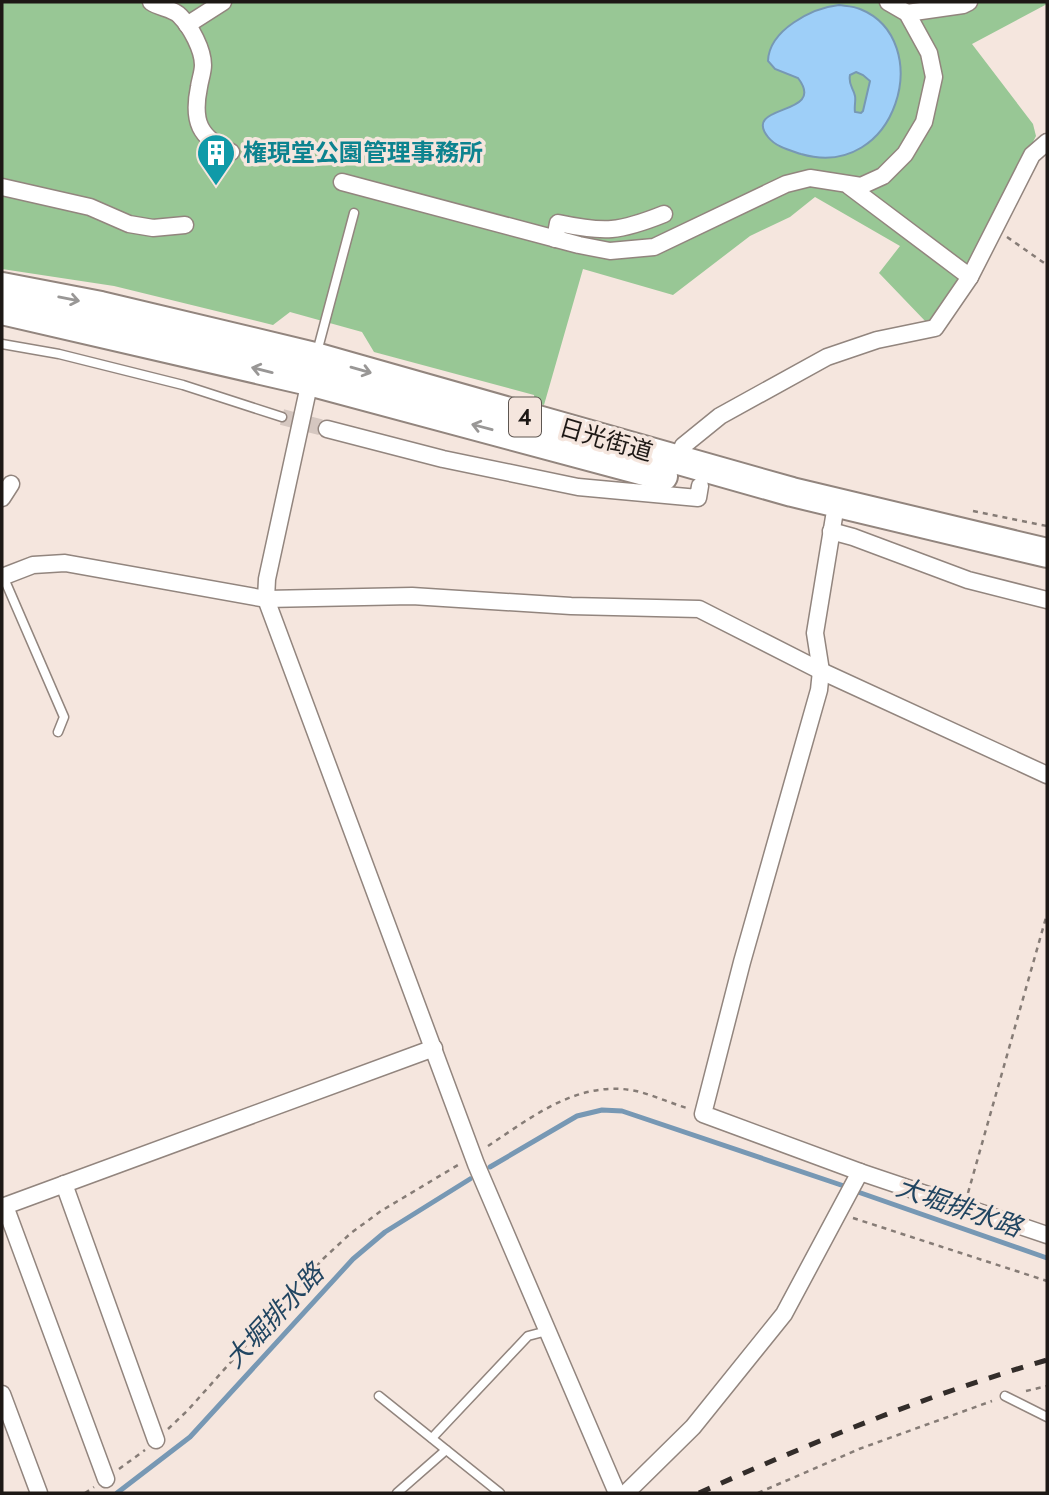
<svg xmlns="http://www.w3.org/2000/svg" width="1049" height="1495" font-family="Cabin,'Noto Sans JP',sans-serif">
	<style>
		.green { fill: #98c795 }
		.water { fill: #9ecff8; stroke: #7798b4; stroke-width: 2; fill-rule: evenodd }
		.lines { fill: none; stroke-linecap: round; stroke-linejoin: round }
		.stream { stroke: #7798b4; stroke-width: 5 }
		.street-tunnel { stroke: #d5c7c0; stroke-width: 16; stroke-dasharray: 16 8; stroke-linecap: butt }
		.lane-casing { stroke: #92857e; stroke-width: 11 }
		.street-casing { stroke: #92857e; stroke-width: 19 }
		.highway-casing { stroke: #92857e; stroke-width: 32 }
		.path { stroke: #867c76; stroke-width: 2.5; stroke-dasharray: 5 5; stroke-linecap: butt }
		.lane { stroke: #fff; stroke-width: 8 }
		.street { stroke: #fff; stroke-width: 16 }
		.highway { stroke: #fff; stroke-width: 28 }
		.rail { stroke: #332d2a; stroke-width: 5; stroke-dasharray: 12 12; stroke-linecap: butt }
		.oneway { stroke: #999796 }
		.labels { text-anchor: middle; stroke-width: 7; stroke-linejoin: round; paint-order: stroke }
		.shield { fill: #f5e6de; stroke: #5e5651; stroke-width: 2 }
		.shield-label { font-size: 23px; font-weight: bold; fill: #1d1815 }
		.culture-label { font-size: 24px; font-weight: bold; fill: #0d838f; stroke: #f5e6de; text-anchor: start }
		.street-label { font-size: 24px; fill: #1d1815; stroke: #f5e6de }
		.water-label { font-size: 26px; font-style: italic; fill: #214561; stroke: #f5e6de }
	</style>
	<rect width="100%" height="100%" fill="#f5e6de"/>
	<path class="green" d="M 2,2 L 1047,2 L 1047,4 L 972,44 L 1033,124 L 1036,136 L 970,267 L 935,320 L 927,323 L 879,273 L 900,246 L 815,197 L 790,217 L 750,236 L 673,295 L 583,269 L 544,405 L 535,403 L 534,395 L 374,352 L 362,332 L 290,312 L 273,325 L 114,286 L 2,269 Z"/>
	<path class="water" d="M 839,5 C 846,6 854,6 860,9 C 937,40 897,182 801,154 C 789,150 776,147 768,137 C 741,103 828,117 798,78 L 775,69 L 768,61 C 769,30 812,8 839,5 ZM 856,72 L 863,75 L 870,81 L 863,111 L 861,113 L 855,112 C 854,106 856,101 855,96 C 853,87 848,85 850,75 Z"/>
	<g class="lines">
		<g class="stream">
			<path d="M 490,1167 L 577,1116 L 602,1110 L 622,1111 L 844,1186"/>
			<path d="M 858,1192 L 1047,1258"/>
			<path d="M 117,1493 L 190,1437 L 353,1259 L 385,1232 L 470,1179"/>
		</g>
		<path class="street-tunnel" d="M 282,417 L 327,429"/>
		<defs>
			<g id="lane">
				<path d="M 2,344 L 59,354 L 183,385 L 282,417"/>
				<path d="M 317,352 L 354,213"/>
				<path d="M 3,576 L 64,717 L 58,732"/>
				<path d="M 379,1396 L 500,1493"/>
				<path d="M 1005,1396 L 1047,1417"/>
				<path d="M 432,1438 L 528,1336 L 547,1331"/>
				<path d="M 397,1493 L 446,1450"/>
			</g>
			<g id="street">
				<path d="M 151,2 C 159,8 173,8 180,16 C 191,27 203,50 203,65 C 203,72 200,80 199,87 C 192,121 199,138 231,152"/>
				<path d="M 907,13 L 963,5 L 969,2"/>
				<path d="M 187,25 L 223,2"/>
				<path d="M 342,182 L 579,245 L 610,251 L 654,247 L 786,184 L 810,178 L 861,186 L 883,176 L 905,154 L 924,122 L 934,77 L 929,53 L 907,13 L 888,2"/>
				<path d="M 849,186 L 970,277"/>
				<path d="M 2,187 L 90,207 L 129,224 L 153,228 L 185,225"/>
				<path d="M 555,239 L 558,223 C 605,233 619,232 664,214"/>
				<path d="M 311,376 L 267,579 L 266,599 L 476,1164 L 617,1493"/>
				<path d="M 327,429 L 443,459 L 578,487 L 698,498 L 700,486"/>
				<path d="M 676,466 L 683,446 L 720,416 L 827,357 L 877,340 L 935,328 L 970,277 L 1032,155 L 1047,142"/>
				<path d="M 2,498 L 11,484"/>
				<path d="M 834,517 L 815,633 L 821,671 L 819,690 L 742,962 L 703,1114 L 860,1172 L 1047,1235"/>
				<path d="M 831,531 L 853,537 L 968,580 L 1047,600"/>
				<path d="M 2,577 L 33,565 L 65,563 L 266,599 L 412,596 L 571,606 L 699,609 L 821,671 L 1047,775"/>
				<path d="M 64,1184 L 156,1440"/>
				<path d="M 5,1206 L 106,1479"/>
				<path d="M 2,1207 L 434,1048"/>
				<path d="M 2,1394 L 39,1493"/>
				<path d="M 626,1493 L 693,1427 L 784,1314 L 860,1172"/>
			</g>
			<g id="highway">
				<path d="M 2,287 L 101,306 L 315,357 L 792,492 L 1047,553"/>
				<path d="M 2,310 L 309,381 L 663,476"/>
			</g>
		</defs>
		<use href="#lane" class="lane-casing"/>
		<use href="#street" class="street-casing"/>
		<use href="#highway" class="highway-casing"/>
		<g class="path">
			<path d="M 1007,237 L 1047,265"/>
			<path d="M 973,511 L 1047,526"/>
			<path d="M 488,1146 C 532,1117 579,1079 636,1091 C 653,1095 670,1103 687,1108"/>
			<path d="M 968,1193 L 1047,914"/>
			<path d="M 853,1218 L 1047,1281"/>
			<path d="M 1026,1391 L 1047,1386"/>
			<path d="M 168,1429 L 188,1410 L 323,1259 L 351,1233 L 381,1211 L 458,1165"/>
			<path d="M 119,1469 L 145,1450"/>
			<path d="M 85,1493 L 94,1487"/>
			<path d="M 758,1493 L 859,1449 L 992,1401"/>
		</g>
		<use href="#lane" class="lane"/>
		<use href="#street" class="street"/>
		<use href="#highway" class="highway"/>
		<path class="rail" d="M 699,1493 C 813,1442 927,1395 1047,1360"/>
	</g>
	<defs><path id="oneway-shaft" d="M-6 0H5M1.5-3L5.5 0L1.5 3" fill="none" stroke-width="1.6" stroke-linecap="round" stroke-linejoin="round" transform="scale(1.75)"/></defs>
	<g class="oneway">
		<use href="#oneway-shaft" transform="translate(69 299) rotate(11)"/>
		<use href="#oneway-shaft" transform="translate(262 370) rotate(-166)"/>
		<use href="#oneway-shaft" transform="translate(361 370) rotate(16)"/>
		<use href="#oneway-shaft" transform="translate(482 427) rotate(-165)"/>
	</g>
	<defs>
		<symbol id="building-pin" viewBox="-11 -11 22 30"><path d="M0 17L-7.5 6A9.5 9.5 0 1 1 7.5 6Z" fill="#0f9aa8" stroke="#f5e6de"/><path d="M-4-6H4V6H1V3H-1V6H-4ZM-2.5-4.3h1.7v1.8h-1.7ZM.8-4.3h1.7v1.8H.8ZM-2.5-1h1.7V.8h-1.7ZM.8-1h1.7V.8H.8Z" fill="#fff"/></symbol>
	</defs>
	<g fill-rule="evenodd">
		<use href="#building-pin" x="194" y="131" width="44" height="60"/>
	</g>
	<g class="labels">
		<rect class="shield" x="509" y="397.5" width="32" height="39" rx="5"/>
		<g class="shield-label">
			<text x="525" y="425">4</text>
		</g>
		<g class="culture-label">
			<text x="243" y="161">権現堂公園管理事務所</text>
		</g>
		<g class="street-label">
			<text transform="translate(606 440) rotate(16)" y="8">日光街道</text>
		</g>
		<g class="water-label">
			<text transform="translate(959 1207) rotate(19)" y="9">大堀排水路</text>
			<text transform="translate(274 1316) rotate(-47)" y="9">大堀排水路</text>
		</g>
	</g>
	<rect width="1049" height="1495" fill="none" stroke="#1d1815" stroke-width="7"/>
</svg>
